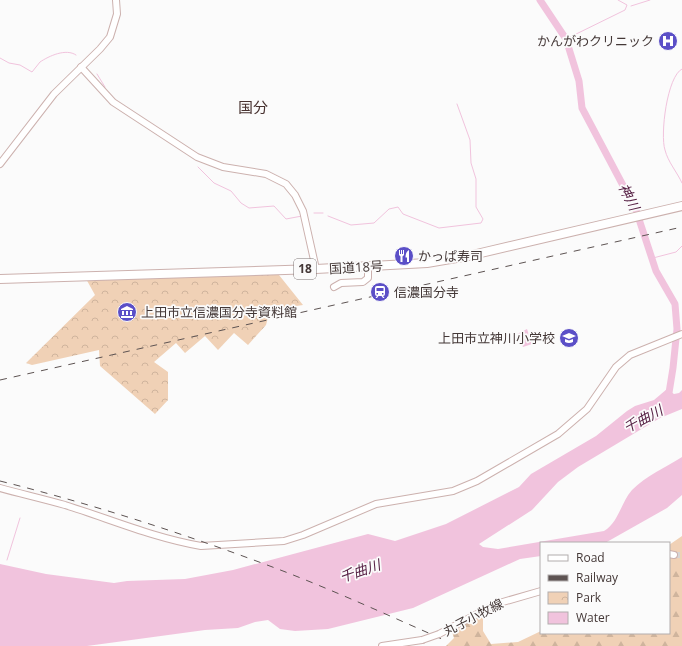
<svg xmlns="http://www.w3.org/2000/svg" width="682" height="646" font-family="'Open Sans','Noto Sans JP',sans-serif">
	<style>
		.forest { fill: url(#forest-firs) }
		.park { fill: url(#park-crowns) }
		.water { fill: #f1c3dd }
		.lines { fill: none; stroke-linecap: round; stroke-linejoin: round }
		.stream { stroke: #f1c3dd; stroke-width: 1 }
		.river { stroke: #f1c3dd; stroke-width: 7 }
		.tertiary-tunnel { stroke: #d6d4d4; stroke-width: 6; stroke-dasharray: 6 3; stroke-linecap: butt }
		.tertiary-casing { stroke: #ccb1ae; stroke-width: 8 }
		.trunk-casing { stroke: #ccb1ae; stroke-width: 10 }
		.tertiary { stroke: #fff; stroke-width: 6 }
		.trunk { stroke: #fff; stroke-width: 8 }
		.rail { stroke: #5d5352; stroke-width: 1; stroke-dasharray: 7 7; stroke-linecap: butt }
		.tertiary-bridge-casing { stroke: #ccb1ae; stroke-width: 8; stroke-linecap: butt }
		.tertiary-bridge { stroke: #fff; stroke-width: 6 }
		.labels { text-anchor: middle; stroke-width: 3.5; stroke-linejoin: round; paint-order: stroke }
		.shield { fill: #fbfbfb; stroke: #7b7272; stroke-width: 1 }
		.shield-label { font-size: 12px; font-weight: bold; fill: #443837 }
		.poi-label { font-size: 13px; fill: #443837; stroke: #fbfbfb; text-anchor: start }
		.street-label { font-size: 13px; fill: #443837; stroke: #fbfbfb }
		.water-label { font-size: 14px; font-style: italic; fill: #572145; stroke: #fbfbfb }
		.quarter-label { font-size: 15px; fill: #483230; stroke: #fbfbfb }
	</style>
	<defs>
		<pattern id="forest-firs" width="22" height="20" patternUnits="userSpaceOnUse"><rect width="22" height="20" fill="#f0d1b6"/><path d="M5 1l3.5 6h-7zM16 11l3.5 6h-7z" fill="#cfb49d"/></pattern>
		<pattern id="park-crowns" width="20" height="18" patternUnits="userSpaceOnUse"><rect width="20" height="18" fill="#f0d1b6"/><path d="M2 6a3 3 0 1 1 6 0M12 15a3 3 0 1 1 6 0" fill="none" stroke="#cfb49d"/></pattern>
	</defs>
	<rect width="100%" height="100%" fill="#fbfbfb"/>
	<path class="forest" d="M 682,536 L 682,646 L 446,646 L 454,638 L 452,632 L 483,613 L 483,631 L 491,644 L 518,642 L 541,631 L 541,633 L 669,633 L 669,545 Z"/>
	<path class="park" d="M 275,270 L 303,305 L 270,310 L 266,325 L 248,345 L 234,333 L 218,350 L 205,336 L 185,353 L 176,343 L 154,362 L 168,372 L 168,400 L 155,414 L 100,366 L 99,350 L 32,365 L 26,363 L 95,295 L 85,277 Z"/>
	<g class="water">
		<path d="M 527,329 L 532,344 L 523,347 L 517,334 Z"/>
		<path d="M 667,389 L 674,394 L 679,393 L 682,390 L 682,409 L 660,418 L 578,467 L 558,482 L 532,510 L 479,544 L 483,547 L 498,549 L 604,531 C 619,522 621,502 632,490 C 646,476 666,467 682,457 L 682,495 L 667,508 L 605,543 L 541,543 L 541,556 L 520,559 L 413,608 L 328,629 L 295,631 L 280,629 L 268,620 L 255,622 L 238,628 L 205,630 L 87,646 L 0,646 L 0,564 L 46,574 L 114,583 L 127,581 L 185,579 L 233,570 L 368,534 L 395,541 L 446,524 L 519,487 L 531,474 L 596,436 L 627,411 L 635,406 L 654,400 Z"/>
	</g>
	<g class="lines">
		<g class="stream">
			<path d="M 631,6 L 650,0"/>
			<path d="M 566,39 L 625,10 L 627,5 L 618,0"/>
			<path d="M 0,58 L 9,63 L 20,65 L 32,72 C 35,69 37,65 40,62 C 49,56 66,48 76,55"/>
			<path d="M 682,69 C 667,76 660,135 665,150 C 668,162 677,172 682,183"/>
			<path d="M 88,70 L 92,74"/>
			<path d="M 97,74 L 105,87"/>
			<path d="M 198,167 L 214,183 L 231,191 L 241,203 L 249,208 L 274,206 L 286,219 L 302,216"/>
			<path d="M 314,213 L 323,213"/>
			<path d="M 328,216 L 351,225 L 374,223 L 389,209 L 398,207 L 403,214 L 439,228 L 481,223 L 483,219 L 476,207 L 476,179 L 471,163 L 470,140 L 457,104"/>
			<path d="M 653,258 L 676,252 L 682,246"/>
			<path d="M 7,560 L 20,518"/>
		</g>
		<path class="river" d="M 540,0 L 566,39 L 579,81 L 582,108 L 636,210 L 656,271 L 675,304 L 677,329 L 673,368 L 668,399"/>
		<path class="tertiary-tunnel" d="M 674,555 L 682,555"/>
		<defs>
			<g id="tertiary">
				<path d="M 81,67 L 113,102 L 197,157 L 223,167 L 266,174 L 286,184 L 295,195 L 303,211 L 316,269"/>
				<path d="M 0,164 L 54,94 L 100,49 L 110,37 L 117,14 L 116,0"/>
				<path d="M 334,287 L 341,283 L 363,282 L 368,278 L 368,267"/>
				<path d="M 0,488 C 22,494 44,499 65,505 C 110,519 154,538 201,546 L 284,541 L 303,535 L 376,504 L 453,491 L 477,481 L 558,434 L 587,409 L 616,367 L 630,355 L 682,334"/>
				<path d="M 669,554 L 674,555"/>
				<path d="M 439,634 L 496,604 L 541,591"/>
				<path d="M 382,646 L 422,640"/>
			</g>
			<path id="trunk" d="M 0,279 L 316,269 L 427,263 L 468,256 L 682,206"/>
		</defs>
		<use href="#tertiary" class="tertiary-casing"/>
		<use href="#trunk" class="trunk-casing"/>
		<use href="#tertiary" class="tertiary"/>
		<use href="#trunk" class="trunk"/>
		<g class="rail">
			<path d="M 0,380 L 682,227"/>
			<path d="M 0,481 C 96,505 191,536 283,571 C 337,592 390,616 442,639"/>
		</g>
		<defs>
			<path id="tertiary-bridge" d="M 422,640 L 439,634"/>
		</defs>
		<use href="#tertiary-bridge" class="tertiary-bridge-casing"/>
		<use href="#tertiary-bridge" class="tertiary-bridge"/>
	</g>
	<defs>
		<symbol id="hospital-disc" viewBox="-11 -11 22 22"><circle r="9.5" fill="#5b4fc7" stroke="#fbfbfb"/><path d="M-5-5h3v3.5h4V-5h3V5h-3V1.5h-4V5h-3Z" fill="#fff"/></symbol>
		<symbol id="restaurant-disc" viewBox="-11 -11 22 22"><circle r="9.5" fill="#5b4fc7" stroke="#fbfbfb"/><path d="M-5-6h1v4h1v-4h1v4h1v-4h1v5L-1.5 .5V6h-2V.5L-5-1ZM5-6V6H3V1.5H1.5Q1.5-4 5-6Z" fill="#fff"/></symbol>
		<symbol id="station-disc" viewBox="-11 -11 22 22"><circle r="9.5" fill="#5b4fc7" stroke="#fbfbfb"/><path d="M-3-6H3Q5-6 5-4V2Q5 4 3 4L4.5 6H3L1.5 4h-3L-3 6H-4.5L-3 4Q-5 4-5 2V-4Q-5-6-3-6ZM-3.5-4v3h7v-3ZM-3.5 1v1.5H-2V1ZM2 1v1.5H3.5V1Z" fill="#fff"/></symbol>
		<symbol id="museum-disc" viewBox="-11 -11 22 22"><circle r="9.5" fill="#5b4fc7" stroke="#fbfbfb"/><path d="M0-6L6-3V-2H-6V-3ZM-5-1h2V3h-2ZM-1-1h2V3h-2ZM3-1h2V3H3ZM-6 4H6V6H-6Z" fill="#fff"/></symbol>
		<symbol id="school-disc" viewBox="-11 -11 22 22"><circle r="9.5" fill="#5b4fc7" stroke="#fbfbfb"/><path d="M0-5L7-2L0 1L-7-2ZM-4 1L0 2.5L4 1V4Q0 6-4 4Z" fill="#fff"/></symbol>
	</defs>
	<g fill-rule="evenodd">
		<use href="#hospital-disc" x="657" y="30" width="22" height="22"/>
		<use href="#restaurant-disc" x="393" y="245" width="22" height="22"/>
		<use href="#station-disc" x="369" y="281" width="22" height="22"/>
		<use href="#museum-disc" x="116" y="301" width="22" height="22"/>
		<use href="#school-disc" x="558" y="327" width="22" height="22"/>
	</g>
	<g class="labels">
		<rect class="shield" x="294" y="259" width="22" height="20" rx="3"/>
		<g class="shield-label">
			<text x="305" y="273">18</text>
		</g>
		<g class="poi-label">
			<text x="654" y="46" text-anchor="end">かんがわクリニック</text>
			<text x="418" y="261">かっぱ寿司</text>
			<text x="394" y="297">信濃国分寺</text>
			<text x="141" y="317">上田市立信濃国分寺資料館</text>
			<text x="555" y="343" text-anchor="end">上田市立神川小学校</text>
		</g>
		<g class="street-label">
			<text transform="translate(356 267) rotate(-3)" y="5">国道18号</text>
			<text transform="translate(473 617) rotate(-27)" y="5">丸子小牧線</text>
		</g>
		<g class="water-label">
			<text transform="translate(629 197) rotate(63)" y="5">神川</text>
			<text transform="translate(643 419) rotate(-28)" y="5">千曲川</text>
			<text transform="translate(360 571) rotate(-19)" y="5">千曲川</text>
		</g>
		<g class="quarter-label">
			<text x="253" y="113">国分</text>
		</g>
	</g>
	<rect x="540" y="542" width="130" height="92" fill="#fbfbfb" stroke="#b2adad"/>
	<rect x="548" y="555" width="20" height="6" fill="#ffffff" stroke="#b2adad"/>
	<text x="576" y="562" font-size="12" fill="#443837">Road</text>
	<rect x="548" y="575" width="20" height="6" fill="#5d5352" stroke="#b2adad"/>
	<text x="576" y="582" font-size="12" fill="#443837">Railway</text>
	<rect x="548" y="592" width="20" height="12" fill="url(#park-crowns)" stroke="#b2adad"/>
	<text x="576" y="602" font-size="12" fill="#443837">Park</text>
	<rect x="548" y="612" width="20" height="12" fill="#f1c3dd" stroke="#b2adad"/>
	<text x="576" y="622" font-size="12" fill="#443837">Water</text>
</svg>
